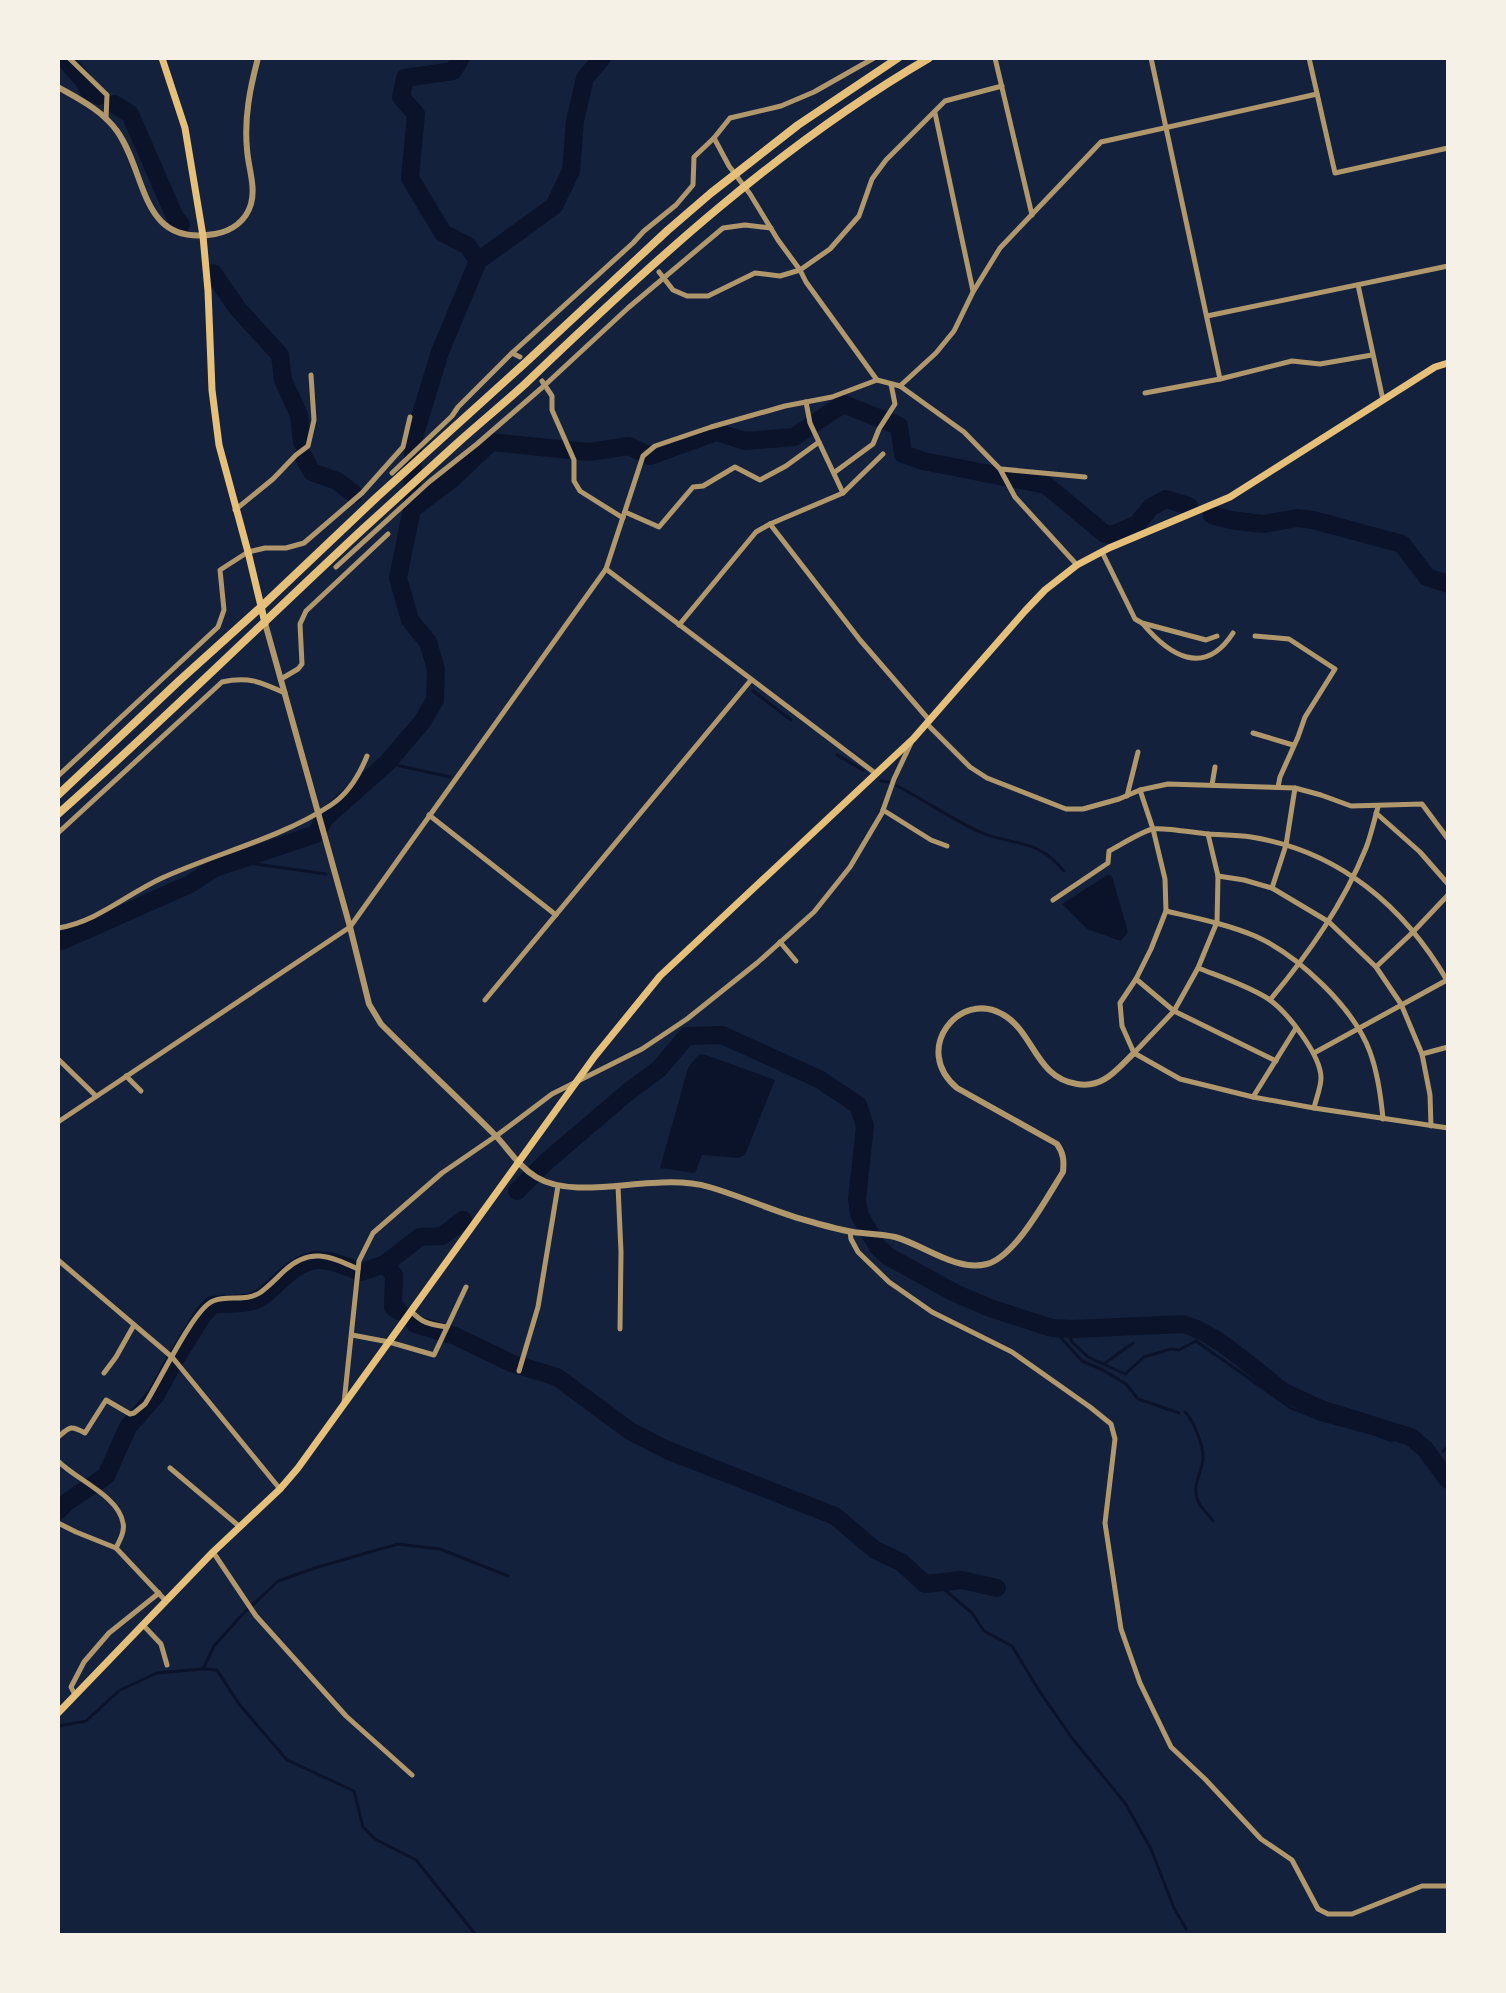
<svg xmlns="http://www.w3.org/2000/svg" width="1506" height="1993" font-family="'Alegreya Sans',sans-serif">
	<style>
		.water { fill: #0b132b }
		.lines { fill: none; stroke-linecap: round; stroke-linejoin: round }
		.stream { stroke: #0b132b; stroke-width: 3 }
		.river { stroke: #0b132b; stroke-width: 18 }
		.minor { stroke: #b1986c; stroke-width: 5 }
		.tertiary { stroke: #b1986c; stroke-width: 6 }
		.secondary { stroke: #e5c07b; stroke-width: 7 }
		.primary { stroke: #e5c07b; stroke-width: 7 }
		.trunk { stroke: #e5c07b; stroke-width: 8 }
	</style>
	<rect width="100%" height="100%" fill="#14213d"/>
	<g class="water">
		<path d="M 1107,875 L 1112,876 L 1128,932 L 1121,941 L 1087,929 L 1062,904 Z"/>
		<path d="M 699,1054 L 706,1055 L 775,1080 L 745,1155 L 739,1158 L 702,1155 L 695,1173 L 660,1168 L 688,1068 Z"/>
	</g>
	<g class="lines">
		<g class="stream">
			<path d="M 753,691 L 791,720"/>
			<path d="M 837,755 L 863,770"/>
			<path d="M 387,763 L 450,777"/>
			<path d="M 881,781 L 889,782"/>
			<path d="M 897,786 C 925,800 951,819 980,832 C 1015,847 1036,837 1064,871"/>
			<path d="M 234,861 L 326,874"/>
			<path d="M 1052,1328 L 1082,1361 L 1103,1370 L 1126,1384 L 1138,1399 L 1179,1413"/>
			<path d="M 1070,1329 L 1071,1341 L 1088,1357 L 1125,1374 L 1144,1357 L 1171,1349 L 1179,1350 L 1196,1341 L 1291,1408 L 1322,1420 L 1374,1434 L 1392,1441"/>
			<path d="M 1105,1363 L 1133,1343"/>
			<path d="M 1185,1412 C 1193,1419 1204,1447 1203,1458 C 1203,1471 1191,1485 1198,1501 C 1201,1509 1209,1514 1213,1521"/>
			<path d="M 1443,1451 L 1448,1447"/>
			<path d="M 937,1583 L 972,1613 L 984,1631 L 1012,1646 L 1040,1692 L 1072,1738 L 1125,1803 L 1151,1849 L 1174,1908 L 1186,1929"/>
			<path d="M 205,1669 L 217,1670 L 239,1704 L 287,1760 L 354,1791 L 363,1827 L 375,1839 L 416,1860 L 476,1935"/>
			<path d="M 58,1726 L 86,1721 L 120,1690 L 157,1673 L 203,1669 L 214,1646 L 241,1616 L 278,1581 L 318,1567 L 398,1544 L 440,1549 L 508,1576"/>
		</g>
		<g class="river">
			<path d="M 64,58 L 84,81 L 89,92 L 99,96"/>
			<path d="M 461,58 L 453,71 L 405,78 L 401,97 L 416,114 L 410,178 L 443,233 L 468,246 L 478,261"/>
			<path d="M 114,104 L 130,114 L 175,217 L 181,225"/>
			<path d="M 213,273 L 238,309 L 280,355 L 283,380 L 299,415 L 302,442"/>
			<path d="M 303,456 L 312,472 L 337,481 L 354,494"/>
			<path d="M 412,509 L 452,479 L 491,442 L 589,452 L 629,446 L 650,456 L 716,432 L 745,441 L 794,437 L 843,404 L 899,426 L 903,454 L 923,461 L 1046,485 L 1105,534 L 1112,535 L 1137,524 L 1151,507 L 1166,499 L 1189,506"/>
			<path d="M 1212,515 L 1230,520 L 1263,524 L 1297,518 L 1313,520 L 1402,544 L 1427,577 L 1448,584"/>
			<path d="M 58,941 L 64,940 L 190,884 L 215,868 L 316,834 L 325,818 L 387,763 L 422,722 L 435,700 L 436,669 L 428,642 L 410,620 L 398,578 L 412,509 L 413,440 L 440,352 L 478,261 L 554,206 L 571,171 L 575,121 L 585,78 L 602,58"/>
			<path d="M 517,1191 L 547,1161 L 628,1092 L 659,1069 L 687,1036 L 722,1035 L 819,1079 L 858,1105 L 865,1126 L 857,1199 L 859,1214 L 878,1247 L 889,1257 L 955,1293 L 990,1308 L 1052,1328 L 1072,1329 L 1182,1324 C 1213,1330 1257,1372 1284,1392 L 1318,1408 L 1411,1437 L 1425,1449 L 1448,1480"/>
			<path d="M 385,1264 L 394,1275 L 393,1307 L 399,1311"/>
			<path d="M 415,1324 L 455,1336 L 511,1363 L 557,1377 L 630,1431 L 667,1450 L 835,1516 L 875,1550 L 901,1562 L 925,1584 L 962,1580 L 997,1588"/>
			<path d="M 58,1511 L 67,1502 L 106,1476 L 128,1427 L 156,1395 L 176,1358 L 203,1315 L 212,1305 C 227,1302 242,1306 256,1300 C 266,1296 273,1287 281,1280 C 312,1251 324,1258 361,1272 L 385,1264 L 420,1237 L 442,1236 L 463,1220"/>
		</g>
		<g class="minor">
			<path d="M 69,58 L 107,95 L 106,119"/>
			<path d="M 995,58 L 1032,215"/>
			<path d="M 1151,58 L 1220,379"/>
			<path d="M 1309,58 L 1335,173 L 1448,148"/>
			<path d="M 935,113 L 973,291"/>
			<path d="M 714,138 L 729,166 L 750,194 L 778,240 L 800,270 L 806,282 L 877,380 L 900,386 L 964,432 L 1000,469 L 1015,497 L 1077,565"/>
			<path d="M 659,272 L 673,290 L 687,296 L 708,296 L 755,273 L 780,276 L 800,270 L 830,249 L 859,216 L 872,179 L 886,160 L 945,101 L 1002,86"/>
			<path d="M 1358,285 L 1383,400"/>
			<path d="M 1207,316 L 1448,266"/>
			<path d="M 512,353 L 520,357"/>
			<path d="M 542,381 L 552,396 L 552,410 L 574,460 L 574,481 L 580,491 L 623,518"/>
			<path d="M 900,386 L 936,353 L 954,331 L 973,292 L 1000,248 L 1101,142 L 1317,94"/>
			<path d="M 1145,393 L 1220,379 L 1292,361 L 1320,364 L 1372,355"/>
			<path d="M 806,402 L 810,423 L 843,493"/>
			<path d="M 1001,469 L 1085,477"/>
			<path d="M 835,472 L 873,444 L 879,429 L 895,404 L 891,384"/>
			<path d="M 392,473 L 452,416 L 458,407 L 512,353 L 633,243 L 644,231 L 676,205 L 693,185 L 694,157 L 714,138 L 730,118 L 781,106 L 814,92 L 874,58"/>
			<path d="M 235,510 L 273,479 L 296,455 L 308,446 L 314,420 L 311,375"/>
			<path d="M 625,512 L 659,527 L 693,487 L 703,486 L 735,467 L 760,480 L 786,466 L 819,442"/>
			<path d="M 770,524 L 860,640 L 930,721"/>
			<path d="M 1102,552 L 1135,619 L 1142,623 L 1206,640 L 1217,636"/>
			<path d="M 336,567 L 429,482 L 477,444 L 545,385 L 628,308 L 723,228 L 745,225 L 771,228"/>
			<path d="M 606,569 L 875,773"/>
			<path d="M 1143,624 C 1169,655 1204,678 1233,633"/>
			<path d="M 679,625 L 756,532 L 770,524 L 843,493 L 883,454"/>
			<path d="M 1255,636 L 1289,639 L 1335,669 L 1305,717 L 1298,737 L 1280,777 L 1278,787"/>
			<path d="M 281,679 L 298,669 L 302,664 L 300,624 L 306,611 L 388,534"/>
			<path d="M 927,724 L 970,767 L 987,778 L 1066,809 L 1083,809 L 1119,799 L 1140,790 L 1168,784 L 1295,788 L 1321,795 L 1351,806 L 1422,804 L 1448,839"/>
			<path d="M 1253,733 L 1293,745"/>
			<path d="M 58,776 L 218,627 L 224,610 L 220,570 L 248,552 L 265,548 L 286,548 L 304,543 L 362,493 L 403,447 L 410,417"/>
			<path d="M 1212,785 L 1215,767"/>
			<path d="M 1140,790 L 1153,829 L 1165,879 L 1166,911 L 1151,949 L 1136,979 L 1120,1003 L 1122,1026 L 1134,1053 L 1180,1079 L 1253,1097 L 1314,1108 L 1448,1128"/>
			<path d="M 1127,796 L 1138,752"/>
			<path d="M 883,810 L 931,840 L 947,846"/>
			<path d="M 1376,813 L 1420,852 L 1448,884"/>
			<path d="M 429,815 L 556,915"/>
			<path d="M 58,833 L 222,682 C 248,676 261,682 285,693"/>
			<path d="M 1218,876 L 1244,880 L 1272,888 L 1329,922 L 1376,967 L 1401,1004 L 1422,1054 L 1430,1095 L 1431,1126"/>
			<path d="M 1272,888 L 1286,845 L 1295,788"/>
			<path d="M 1053,900 L 1108,863 L 1109,851 C 1119,846 1142,831 1153,829 C 1162,827 1196,833 1208,834 C 1222,835 1237,835 1251,837 C 1339,851 1404,906 1448,982"/>
			<path d="M 1166,911 C 1196,918 1226,924 1255,936 C 1298,955 1354,1008 1370,1052 C 1378,1074 1381,1097 1383,1119"/>
			<path d="M 58,928 C 97,922 127,894 162,878 C 217,853 281,838 331,805 C 349,793 359,776 367,756"/>
			<path d="M 780,942 L 796,961"/>
			<path d="M 1376,967 L 1413,932 L 1448,895"/>
			<path d="M 1198,968 C 1221,977 1246,985 1267,998 C 1286,1010 1321,1055 1321,1078 C 1321,1087 1316,1099 1314,1108"/>
			<path d="M 1136,979 L 1174,1011 L 1276,1061"/>
			<path d="M 485,1000 L 751,680"/>
			<path d="M 1270,1000 C 1309,953 1343,905 1366,848 C 1371,835 1374,821 1378,807"/>
			<path d="M 1134,1053 L 1174,1011 L 1198,968 L 1217,922 L 1218,876 L 1208,834"/>
			<path d="M 1314,1053 L 1447,980"/>
			<path d="M 1422,1054 L 1448,1047"/>
			<path d="M 58,1059 L 96,1096"/>
			<path d="M 126,1076 L 141,1091"/>
			<path d="M 1253,1097 L 1296,1028"/>
			<path d="M 58,1122 L 350,927 L 606,569 L 643,456 L 655,446 L 711,427 L 785,406 L 832,397 L 877,380"/>
			<path d="M 618,1186 L 621,1252 L 620,1329"/>
			<path d="M 850,1232 L 851,1239 L 858,1252 L 889,1282 L 932,1312 L 1012,1352 L 1090,1407 L 1111,1424 L 1115,1439 L 1105,1523 L 1121,1629 L 1140,1683 L 1171,1747 L 1205,1779 L 1261,1839 L 1292,1860 L 1318,1909 L 1328,1914 L 1352,1914 L 1422,1886 L 1448,1886"/>
			<path d="M 58,1260 L 172,1357 L 280,1489"/>
			<path d="M 411,1311 C 423,1324 430,1324 447,1327"/>
			<path d="M 352,1335 L 389,1342 L 434,1355 L 466,1287"/>
			<path d="M 519,1371 L 538,1307 L 558,1186"/>
			<path d="M 104,1373 L 116,1357 L 134,1325"/>
			<path d="M 344,1403 L 359,1261 L 373,1233 L 442,1173 L 496,1136 L 552,1094 L 642,1049 L 687,1019 L 757,963 L 814,912 L 850,867 L 882,813 L 894,779 L 911,743"/>
			<path d="M 58,1437 C 70,1427 70,1425 85,1433 L 106,1400 L 130,1414 L 134,1413 L 145,1404 C 159,1383 193,1309 213,1301 C 229,1294 245,1303 261,1292 C 269,1286 277,1278 284,1271 C 310,1247 329,1256 358,1269"/>
			<path d="M 58,1461 C 75,1479 119,1496 123,1523 C 125,1531 120,1540 116,1548"/>
			<path d="M 170,1468 L 240,1527"/>
			<path d="M 58,1523 L 76,1532 L 116,1548 L 166,1601"/>
			<path d="M 213,1552 L 256,1616 L 346,1716 L 412,1775"/>
			<path d="M 143,1625 L 161,1644 L 167,1665"/>
			<path d="M 75,1695 L 71,1687 L 84,1662 L 109,1633 L 159,1593"/>
		</g>
		<g class="tertiary">
			<path d="M 58,87 C 79,99 102,110 117,131 C 148,175 139,247 215,234 C 232,231 246,221 251,204 C 256,186 248,167 247,149 C 244,118 250,88 258,58"/>
			<path d="M 265,623 L 350,927 L 369,1004 L 381,1024 C 418,1061 457,1097 494,1134 C 508,1148 518,1166 536,1177 C 579,1203 656,1171 709,1187 C 744,1197 777,1213 812,1222 C 826,1226 840,1230 853,1232 C 867,1234 881,1234 895,1237 C 924,1245 956,1272 987,1264 C 1016,1256 1047,1197 1063,1172 C 1064,1161 1064,1154 1057,1144 L 957,1088 C 911,1049 960,990 1002,1014 C 1034,1031 1035,1078 1077,1084 C 1103,1089 1117,1069 1134,1053"/>
		</g>
		<path class="secondary" d="M 58,1713 L 213,1552 L 280,1489 L 298,1468 L 595,1056 L 660,976 L 913,739 L 1025,611 L 1045,590 L 1077,565 L 1109,548 L 1230,497 L 1435,367 L 1448,363"/>
		<path class="primary" d="M 162,58 L 185,128 L 203,236 L 208,291 L 212,390 L 219,445 L 248,552 L 265,623"/>
		<g class="trunk">
			<path d="M 58,795 L 180,680 L 261,607 L 377,497 L 524,364 L 668,230 L 711,193 L 798,125 L 898,58"/>
			<path d="M 58,814 C 162,722 261,624 363,529 C 393,502 422,475 452,448 C 476,426 501,406 525,384 C 650,264 778,146 929,58"/>
		</g>
	</g>
	<rect width="1506" height="1993" fill="none" stroke="#f6f1e7" stroke-width="120"/>
</svg>
